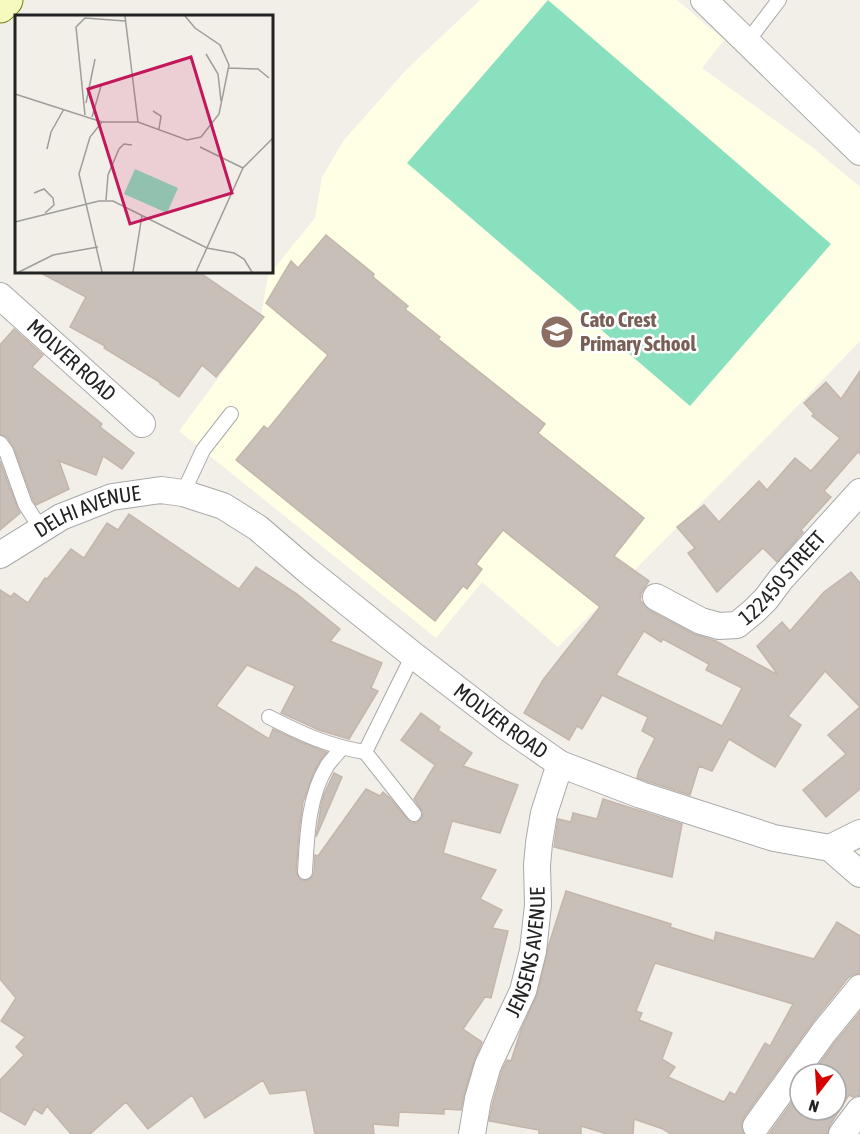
<svg xmlns="http://www.w3.org/2000/svg" width="860" height="1134" font-family="'Asap Condensed',sans-serif">
	<style>
		.education { fill: #ffffe5 }
		.pitch { fill: #88e0be }
		.building { fill: #c7bfb8; stroke: #c4b6ab; stroke-width: 1.5; fill-rule: evenodd }
		.lines { fill: none; stroke-linecap: round; stroke-linejoin: round }
		.lane-casing { stroke: #a9a9a9; stroke-width: 16 }
		.street-casing { stroke: #a9a9a9; stroke-width: 28 }
		.secondary-casing { stroke: #707d05; stroke-width: 35 }
		.lane { stroke: #fff; stroke-width: 14 }
		.street { stroke: #fff; stroke-width: 26 }
		.secondary { stroke: #f7fabf; stroke-width: 33 }
		.labels { text-anchor: middle; stroke-width: 5; stroke-linejoin: round; paint-order: stroke }
		.education-label { font-size: 21px; font-weight: bold; fill: #785e54; stroke: #fff; text-anchor: start }
		.street-label { font-size: 21px; fill: #222; stroke: #fff }
		.inset-road { fill: none; stroke: #9f9d99; stroke-width: 1.5 }
		.view { fill: #c2185b; fill-opacity: 0.15; stroke: #c2185b; stroke-width: 3 }
		.inset-edge { fill: none; stroke: #222; stroke-width: 3 }
	</style>
	<rect width="100%" height="100%" fill="#f2efe9"/>
	<path class="education" d="M 480,0 L 677,0 L 724,40 L 702,68 L 812,147 L 860,187 L 860,341 L 779,425 L 558,647 L 482,582 L 436,638 L 179,431 L 260,322 L 268,276 L 315,218 L 322,177 L 344,140 L 407,69 Z"/>
	<path class="pitch" d="M 548,0 L 831,244 L 690,406 L 407,163 Z"/>
	<g class="building">
		<path d="M 326,235 L 374,274 L 373,277 L 408,306 L 405,309 L 440,337 L 438,339 L 545,424 L 538,433 L 644,518 L 614,556 L 649,581 L 640,595 L 641,596 L 640,600 L 649,610 L 694,634 L 716,641 L 778,675 L 757,646 L 782,622 L 790,631 L 824,592 L 851,572 L 860,583 L 860,707 L 825,671 L 788,716 L 801,725 L 775,767 L 729,739 L 712,771 L 699,766 L 690,795 L 637,778 L 639,770 L 655,738 L 642,731 L 648,717 L 602,695 L 582,729 L 577,726 L 569,740 L 524,713 L 543,680 L 600,607 L 503,530 L 476,564 L 482,569 L 467,589 L 463,586 L 435,621 L 236,460 L 264,426 L 268,429 L 328,355 L 266,303 L 291,261 L 298,268 ZM 644,631 L 661,642 L 663,639 L 709,664 L 706,670 L 742,688 L 722,726 L 616,675 Z"/>
		<path d="M 39,272 L 199,272 L 264,317 L 216,377 L 202,365 L 179,397 L 160,384 L 161,383 L 104,348 L 105,346 L 70,327 L 86,297 Z"/>
		<path d="M 14,329 L 43,355 L 32,367 L 102,424 L 100,427 L 134,453 L 122,469 L 103,456 L 96,475 L 59,461 L 69,489 L 36,505 L 33,500 L 14,448 L 7,437 L 0,434 L 0,345 Z"/>
		<path d="M 860,371 L 860,454 L 858,452 L 824,491 L 831,497 L 801,530 L 803,532 L 777,562 L 763,548 L 717,592 L 688,553 L 695,548 L 677,527 L 704,505 L 719,522 L 759,481 L 767,490 L 795,458 L 811,471 L 840,438 L 812,416 L 814,414 L 804,403 L 826,382 L 841,399 Z"/>
		<path d="M 0,461 L 17,507 L 20,513 L 0,530 Z"/>
		<path d="M 129,514 L 239,589 L 256,567 L 297,594 L 340,629 L 330,641 L 382,663 L 371,688 L 378,691 L 349,739 L 319,730 L 281,713 L 295,686 L 247,665 L 216,706 L 269,739 L 273,729 L 301,742 L 327,752 L 320,761 L 313,774 L 303,802 L 299,830 L 296,872 L 300,879 L 305,881 L 312,877 L 314,873 L 315,855 L 318,856 L 366,789 L 380,796 L 383,792 L 390,798 L 410,822 L 416,823 L 422,818 L 423,813 L 421,809 L 414,799 L 435,765 L 401,740 L 421,713 L 440,727 L 438,730 L 472,753 L 463,766 L 518,785 L 500,833 L 452,821 L 443,853 L 496,870 L 480,899 L 502,910 L 492,928 L 508,931 L 491,998 L 485,997 L 463,1029 L 482,1042 L 474,1061 L 464,1095 L 461,1110 L 444,1109 L 444,1114 L 399,1112 L 398,1126 L 373,1124 L 374,1134 L 315,1134 L 306,1090 L 270,1094 L 263,1080 L 205,1118 L 192,1095 L 148,1129 L 126,1102 L 90,1134 L 71,1134 L 47,1106 L 42,1114 L 34,1109 L 25,1125 L 0,1111 L 0,1080 L 24,1055 L 16,1047 L 25,1037 L 1,1021 L 16,998 L 0,979 L 0,590 L 11,597 L 14,593 L 28,603 L 45,578 L 47,579 L 71,549 L 84,558 L 107,523 L 118,530 Z"/>
		<path d="M 860,707 L 860,789 L 826,817 L 803,790 L 846,754 L 828,735 Z"/>
		<path d="M 334,773 L 342,777 L 316,837 L 321,806 L 324,794 Z"/>
		<path d="M 603,799 L 682,824 L 672,877 L 554,847 L 558,819 L 571,822 L 573,813 L 597,819 Z"/>
		<path d="M 566,891 L 671,924 L 670,927 L 714,941 L 716,932 L 814,959 L 837,922 L 860,936 L 860,973 L 854,974 L 848,978 L 812,1023 L 744,1117 L 741,1125 L 744,1134 L 671,1134 L 663,1129 L 634,1119 L 633,1134 L 607,1134 L 581,1126 L 581,1134 L 539,1134 L 539,1130 L 489,1121 L 493,1102 L 502,1070 L 507,1060 L 511,1061 L 521,1030 L 537,995 L 549,944 ZM 655,963 L 793,1004 L 770,1046 L 765,1043 L 735,1095 L 730,1092 L 724,1102 L 668,1077 L 675,1067 L 662,1059 L 672,1033 L 639,1020 L 642,1013 L 636,1011 Z"/>
		<path d="M 860,1012 L 860,1095 L 853,1097 L 849,1095 L 830,1125 L 827,1134 L 769,1134 L 800,1091 L 800,1110 L 836,1110 L 836,1074 L 812,1074 L 836,1041 Z"/>
	</g>
	<g class="lines">
		<defs>
			<g id="lane">
				<path d="M 747,42 L 779,0"/>
				<path d="M 0,443 L 6,451 L 25,504 L 41,529"/>
				<path d="M 183,493 L 203,450 L 231,414"/>
				<path d="M 413,655 L 365,752 L 414,814"/>
				<path d="M 269,717 C 302,734 328,746 365,752"/>
				<path d="M 305,872 C 307,837 308,797 327,766 C 331,760 337,754 342,748"/>
			</g>
			<g id="street">
				<path d="M 704,0 L 860,152"/>
				<path id="s1" d="M 0,296 L 142,424"/>
				<path id="s2" d="M 0,555 L 61,517 L 112,497 L 161,490 L 183,493 L 223,506 L 258,528 L 307,570 L 413,655 L 504,725 L 560,764 L 641,795 L 774,838 L 830,848 L 860,874"/>
				<path id="s3" d="M 656,597 L 701,621 L 719,626 L 737,625 L 754,611 L 766,599 L 781,579 L 860,492"/>
				<path d="M 830,848 L 860,833"/>
				<path d="M 756,1126 L 824,1032 L 860,988"/>
				<path id="s4" d="M 472,1134 L 478,1099 L 488,1065 L 523,991 L 533,951 L 538,905 L 537,865 L 539,843 L 544,813 L 560,764"/>
				<path d="M 842,1134 L 860,1110"/>
			</g>
			<path id="secondary" d="M 0,6 L 6,0"/>
		</defs>
		<use href="#lane" class="lane-casing"/>
		<use href="#street" class="street-casing"/>
		<use href="#secondary" class="secondary-casing"/>
		<use href="#lane" class="lane"/>
		<use href="#street" class="street"/>
		<use href="#secondary" class="secondary"/>
	</g>
	<defs>
		<symbol id="school-disc" viewBox="-11 -11 22 22"><circle r="9.5" fill="#8d6e63" stroke="#fff"/><path d="M0-5L7-2L0 1L-7-2ZM-4 1L0 2.5L4 1V4Q0 6-4 4Z" fill="#fff"/></symbol>
	</defs>
	<g fill-rule="evenodd">
		<use href="#school-disc" x="538" y="313" width="38" height="38"/>
	</g>
	<g class="labels">
		<g class="education-label">
			<text x="580" y="327">Cato Crest<tspan x="580" dy="24">Primary School</tspan></text>
		</g>
		<g class="street-label">
			<text dy="7" stroke="none"><textPath href="#s1" startOffset="96">MOLVER ROAD</textPath></text>
			<text dy="7" stroke="none"><textPath href="#s2" startOffset="99">DELHI AVENUE</textPath></text>
			<text dy="7" stroke="none"><textPath href="#s3" startOffset="153">122450 STREET</textPath></text>
			<text dy="7" stroke="none"><textPath href="#s2" startOffset="592">MOLVER ROAD</textPath></text>
			<text dy="7" stroke="none"><textPath href="#s4" startOffset="192">JENSENS AVENUE</textPath></text>
		</g>
	</g>
	<g transform="translate(15 15)">
		<rect width="258" height="258" fill="#f2efe9"/>
		<path d="M 120,154 L 163,173 L 152,198 L 109,179 Z" fill="#88e0be"/>
		<path class="inset-road" d="M 110,1 L 123,107M 191,39 L 203,59 L 206,86M 214,53 L 243,54 L 254,63M 0,79 L 87,107 L 123,107 L 172,125 L 186,122 L 204,99 L 214,50 L 205,30 L 180,13 L 170,1M 71,88 L 80,44M 138,96 L 146,101 L 144,114M 70,100 L 61,12 L 70,3 L 110,6M 77,102 L 86,71M 185,132 L 228,153M 32,134 L 36,117 L 49,94M 19,178 L 29,174 L 38,183 L 39,190 L 30,198M 91,185 L 93,160 L 104,134 L 109,129 L 117,130M 0,207 L 84,186 L 98,186 L 192,233 L 219,238 L 229,244 L 237,257M 4,257 L 38,240 L 83,232M 87,257 L 64,159 L 75,122 L 87,107M 118,257 L 127,200M 181,257 L 228,153 L 258,123"/>
		<path class="view" d="M 176,42 L 217,178 L 115,209 L 73,74 Z"/>
		<rect width="258" height="258" class="inset-edge"/>
	</g>
	<g transform="translate(818 1092) rotate(197)"><circle r="28" fill="#ffffff" stroke="#a7a7a7" stroke-width="1.5"/>
	<path d="M0-4.5L10 22L0 15L-10 22Z" fill="#d40000"/>
	<text y="-9" font-size="16" font-weight="bold" text-anchor="middle" fill="#222222">N</text>
	</g>
</svg>
